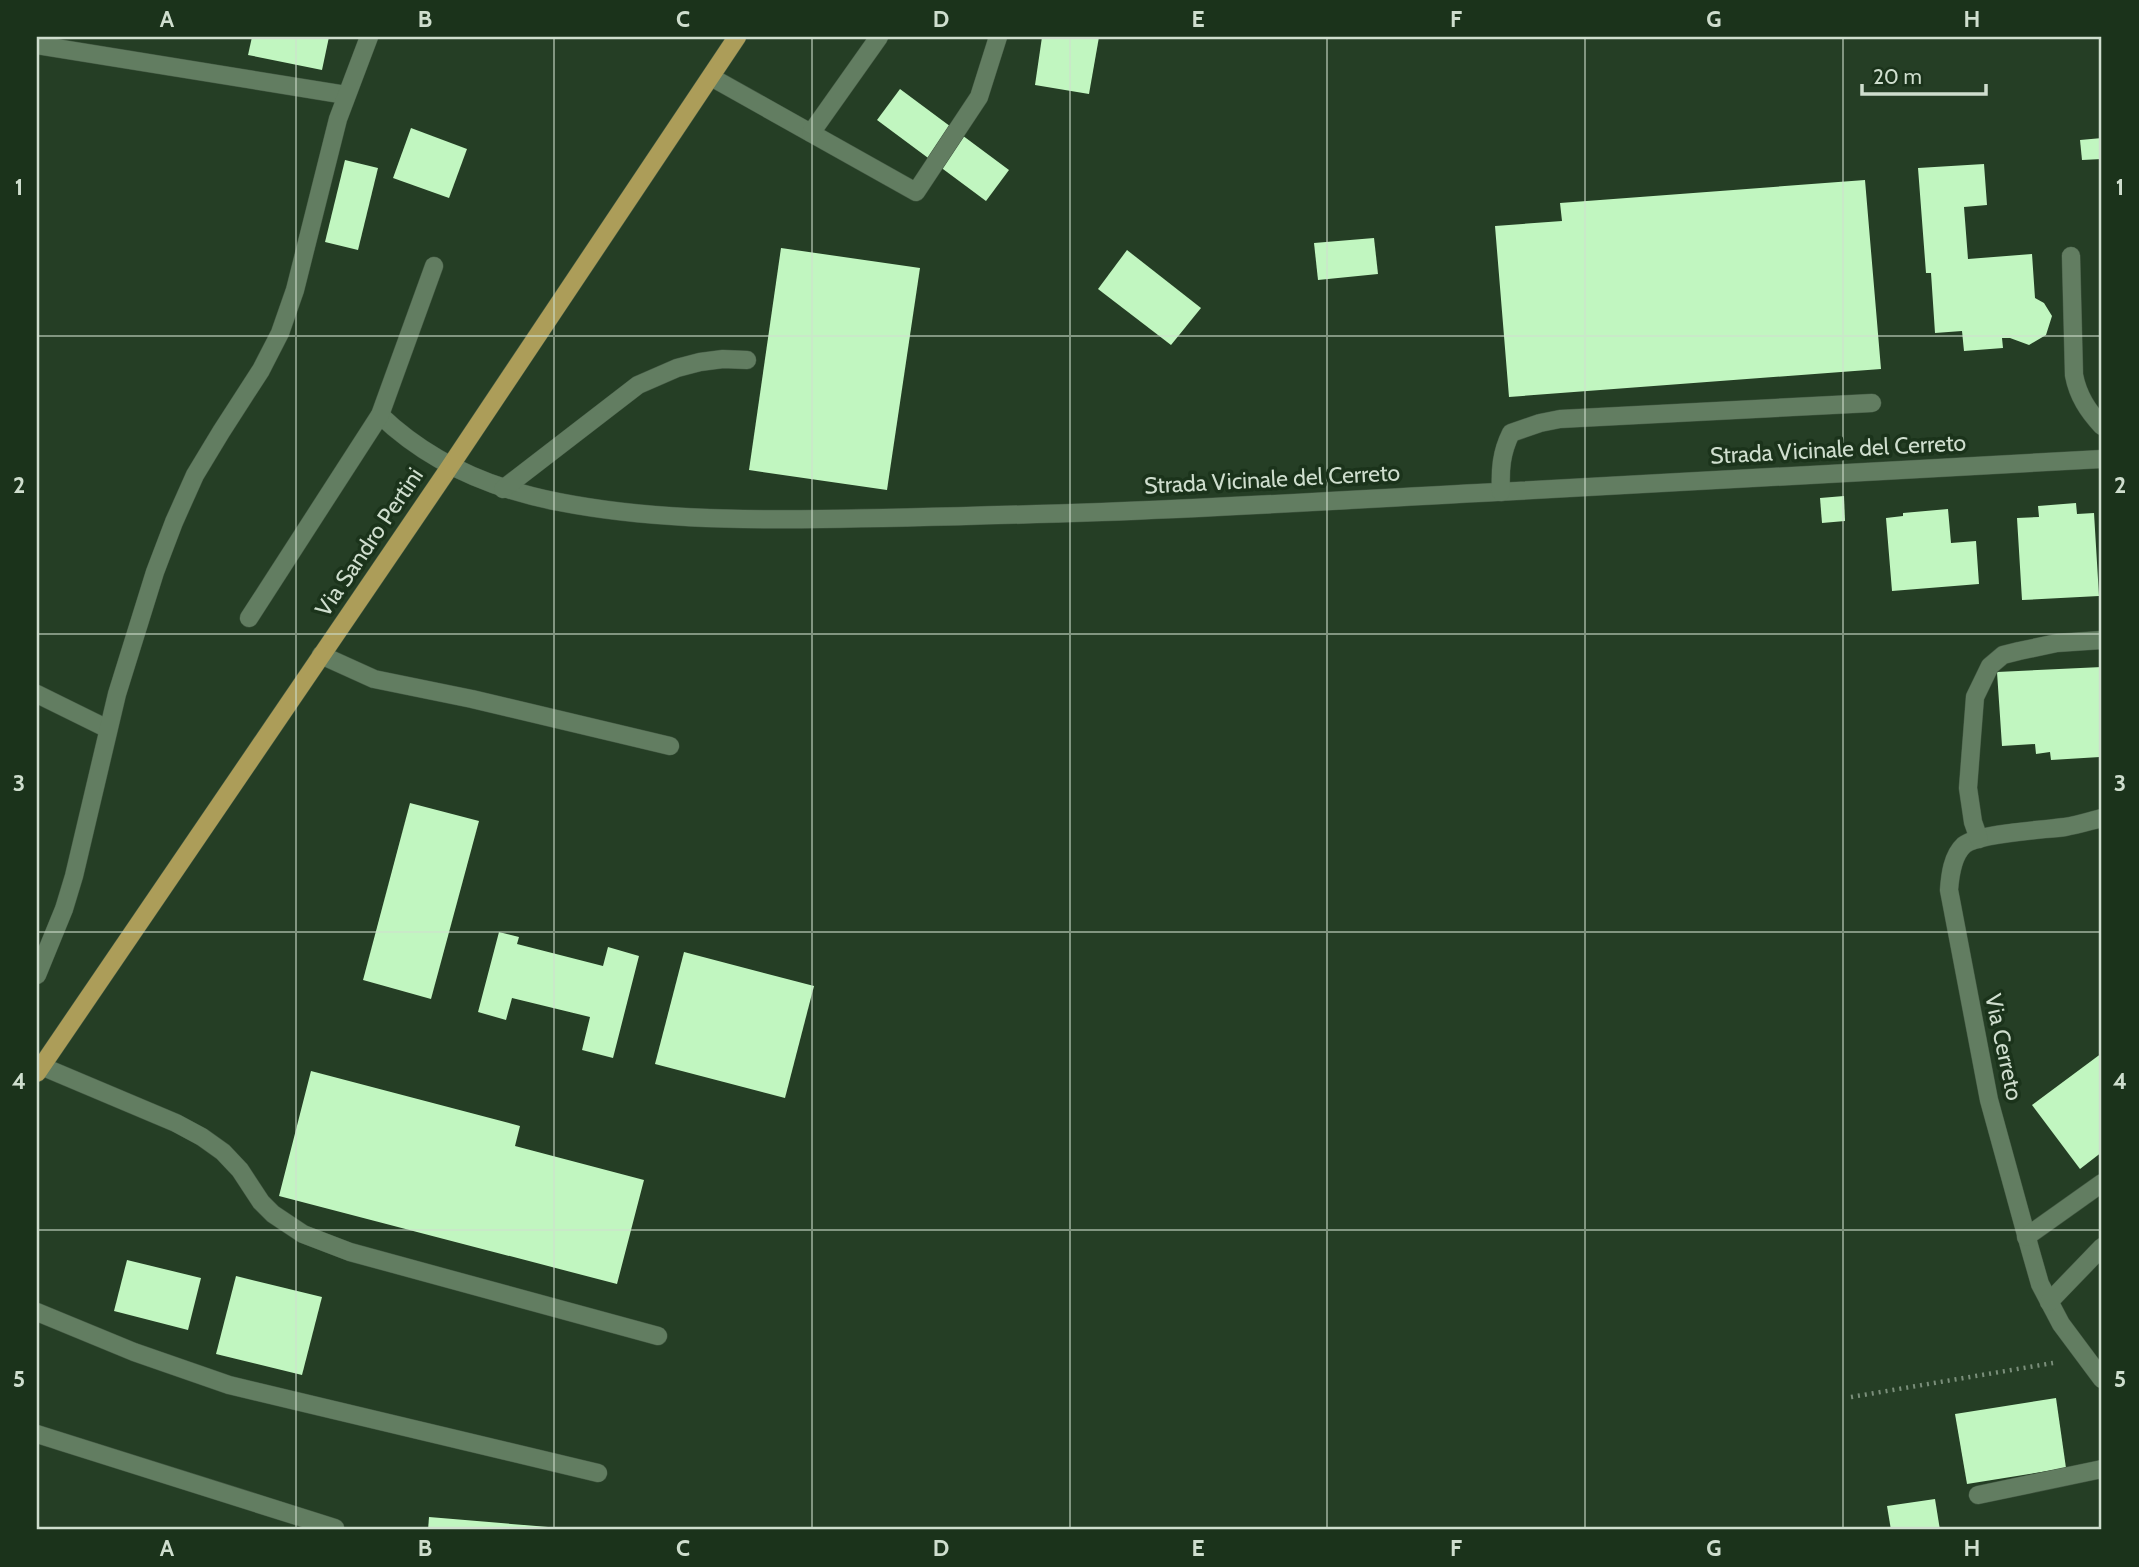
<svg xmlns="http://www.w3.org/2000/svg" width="2139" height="1567" font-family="Cabin,sans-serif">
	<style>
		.building { fill: #c1f6c0 }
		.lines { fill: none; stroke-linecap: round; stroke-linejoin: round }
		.minor-casing { stroke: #435843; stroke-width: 19 }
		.major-casing { stroke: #435843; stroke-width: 19 }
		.path { stroke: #7b8f7b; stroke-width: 4.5; stroke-dasharray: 2 5; stroke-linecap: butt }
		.minor { stroke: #627d61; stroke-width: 18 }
		.major { stroke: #ac9d59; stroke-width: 18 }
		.grid { fill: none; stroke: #cfdece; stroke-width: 2; stroke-opacity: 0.55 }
		.labels { text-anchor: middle; stroke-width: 7; stroke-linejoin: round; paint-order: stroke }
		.street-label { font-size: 23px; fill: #cfdece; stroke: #1b331b }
		.neatline { fill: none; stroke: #cfdece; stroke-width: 2.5 }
		.grid-label { font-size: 23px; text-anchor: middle; font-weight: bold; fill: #cfdece }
	</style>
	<rect width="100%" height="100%" fill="#253e25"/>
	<g class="building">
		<path d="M 252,37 L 329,37 L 322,70 L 248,55 Z"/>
		<path d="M 1042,37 L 1099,37 L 1089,94 L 1035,85 Z"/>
		<path d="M 900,89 L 1009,170 L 986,201 L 877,120 Z"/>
		<path d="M 411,128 L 467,149 L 449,198 L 393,178 Z"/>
		<path d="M 2102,138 L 2102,159 L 2082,160 L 2080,140 Z"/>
		<path d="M 345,160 L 378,168 L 358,250 L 325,242 Z"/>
		<path d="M 1984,164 L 1987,205 L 1964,207 L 1968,259 L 2032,254 L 2035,298 L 2044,303 L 2052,316 L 2046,335 L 2029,345 L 2010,338 L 2002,338 L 2003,348 L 1964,351 L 1962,331 L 1935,333 L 1931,273 L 1926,273 L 1918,168 Z"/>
		<path d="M 1865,180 L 1881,369 L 1509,397 L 1495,226 L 1562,221 L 1560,203 Z"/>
		<path d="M 1374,238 L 1378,274 L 1318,280 L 1314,243 Z"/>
		<path d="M 781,248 L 920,268 L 887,490 L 749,470 Z"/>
		<path d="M 1127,250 L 1201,308 L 1171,345 L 1098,289 Z"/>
		<path d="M 1844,496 L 1845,521 L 1822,523 L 1820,498 Z"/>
		<path d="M 2076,503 L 2077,514 L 2094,513 L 2099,596 L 2022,600 L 2017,518 L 2039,517 L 2038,506 Z"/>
		<path d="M 1948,509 L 1951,543 L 1976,541 L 1979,584 L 1892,591 L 1886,518 L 1903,516 L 1903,513 Z"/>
		<path d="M 2102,667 L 2102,749 L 2099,749 L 2100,757 L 2051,760 L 2050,752 L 2036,754 L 2035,744 L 2002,746 L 1997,672 Z"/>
		<path d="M 410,803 L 479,821 L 431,999 L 363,980 Z"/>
		<path d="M 499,932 L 519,937 L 517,944 L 603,966 L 608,947 L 639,956 L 613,1058 L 582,1050 L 590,1017 L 512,998 L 506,1020 L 478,1012 Z"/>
		<path d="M 684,952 L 814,986 L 785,1098 L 655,1064 Z"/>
		<path d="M 2102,1053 L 2102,1152 L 2080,1169 L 2032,1105 Z"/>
		<path d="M 311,1071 L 520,1126 L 515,1146 L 644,1180 L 617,1284 L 279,1196 Z"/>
		<path d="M 127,1260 L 201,1278 L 188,1330 L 114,1311 Z"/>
		<path d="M 236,1276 L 322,1297 L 302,1375 L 216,1354 Z"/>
		<path d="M 2056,1398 L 2066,1468 L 1967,1484 L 1955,1414 Z"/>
		<path d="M 1935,1499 L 1940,1530 L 1891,1530 L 1887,1506 Z"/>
		<path d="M 429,1517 L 560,1528 L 560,1530 L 428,1530 Z"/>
	</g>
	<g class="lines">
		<defs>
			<g id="minor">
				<path d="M 37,45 L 346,95"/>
				<path d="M 711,77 L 916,192 L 979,97 L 998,37"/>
				<path d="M 811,133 L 879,37"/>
				<path d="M 2071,256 L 2074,375 C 2078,396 2088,411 2102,426"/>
				<path d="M 380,415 C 430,463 491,489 559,502 C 646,519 733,520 821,519 C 915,518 1009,515 1102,512 C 1234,507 1365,499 1497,492 C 1699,481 1901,470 2102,459"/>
				<path d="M 503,489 L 638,385 L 677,368 L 700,362 L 723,359 L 747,360"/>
				<path d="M 1501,492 C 1500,470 1501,453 1511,433 L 1540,423 L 1560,419 L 1872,403"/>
				<path d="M 249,618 L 380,415 L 434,266"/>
				<path d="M 321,655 L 374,679 L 472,699 L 670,746"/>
				<path d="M 37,694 L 108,729"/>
				<path d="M 2102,818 C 2090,821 2078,825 2065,827 C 2043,830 1979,833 1964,845 C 1952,856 1950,876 1949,890 L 1989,1100 L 2030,1249 L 2040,1284 L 2061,1324 L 2102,1379"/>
				<path d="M 1979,839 L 1973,822 L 1968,788 L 1975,697 L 1990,666 L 2003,655 L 2019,651 L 2057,643 L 2102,640"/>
				<path d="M 37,975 L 64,909 L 74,876 L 117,694 L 155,572 L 174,522 L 195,475 L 221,432 L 261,370 L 280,333 L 295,290 L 338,119 L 369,37"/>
				<path d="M 41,1066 L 176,1123 L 202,1137 L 223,1152 L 240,1170 L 261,1202 L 273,1214 L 303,1234 L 350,1252 L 658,1336"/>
				<path d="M 2026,1237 L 2102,1183"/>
				<path d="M 2049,1302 L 2102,1247"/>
				<path d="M 37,1312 L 134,1352 L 229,1385 L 598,1473"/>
				<path d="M 37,1434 L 335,1528"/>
				<path d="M 1978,1495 L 2102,1469"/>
			</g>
			<path id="major" d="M 37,1073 L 445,474 L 737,37"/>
		</defs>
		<use href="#minor" class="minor-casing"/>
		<use href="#major" class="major-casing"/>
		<path class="path" d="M 1851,1397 L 2053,1363"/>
		<use href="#minor" class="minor"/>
		<use href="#major" class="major"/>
	</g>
	<path class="grid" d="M 296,37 L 296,1530M 554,37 L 554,1530M 812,37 L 812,1530M 1070,37 L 1070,1530M 1327,37 L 1327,1530M 1585,37 L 1585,1530M 1843,37 L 1843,1530M 37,336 L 2102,336M 37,634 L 2102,634M 37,932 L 2102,932M 37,1230 L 2102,1230"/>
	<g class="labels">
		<g class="street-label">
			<text transform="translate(1838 449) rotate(-3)" y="8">Strada Vicinale del Cerreto</text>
			<text transform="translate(1272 479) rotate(-3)" y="8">Strada Vicinale del Cerreto</text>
			<text transform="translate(369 542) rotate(-56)" y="8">Via Sandro Pertini</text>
			<text transform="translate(2004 1047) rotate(78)" y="8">Via Cerreto</text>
		</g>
	</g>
	<rect width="2139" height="1567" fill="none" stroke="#1b331b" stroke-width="77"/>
	<path d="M1862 84v10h124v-10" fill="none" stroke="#cfdece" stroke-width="3.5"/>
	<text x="1873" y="84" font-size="21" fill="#cfdece" stroke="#1b331b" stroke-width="5" paint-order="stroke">20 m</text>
	<rect x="38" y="38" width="2062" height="1490" class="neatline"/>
	<g class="grid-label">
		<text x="167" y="27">A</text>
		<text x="425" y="27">B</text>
		<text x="683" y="27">C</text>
		<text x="941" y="27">D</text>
		<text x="1198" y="27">E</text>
		<text x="1456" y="27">F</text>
		<text x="1714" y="27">G</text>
		<text x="1972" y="27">H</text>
		<text x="19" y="195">1</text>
		<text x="2120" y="195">1</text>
		<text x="19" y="493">2</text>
		<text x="2120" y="493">2</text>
		<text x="19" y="791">3</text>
		<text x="2120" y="791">3</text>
		<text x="19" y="1089">4</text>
		<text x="2120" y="1089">4</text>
		<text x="19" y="1387">5</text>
		<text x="2120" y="1387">5</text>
		<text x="167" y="1556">A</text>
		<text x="425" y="1556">B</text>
		<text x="683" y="1556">C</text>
		<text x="941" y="1556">D</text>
		<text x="1198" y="1556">E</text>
		<text x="1456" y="1556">F</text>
		<text x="1714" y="1556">G</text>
		<text x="1972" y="1556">H</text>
	</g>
</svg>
